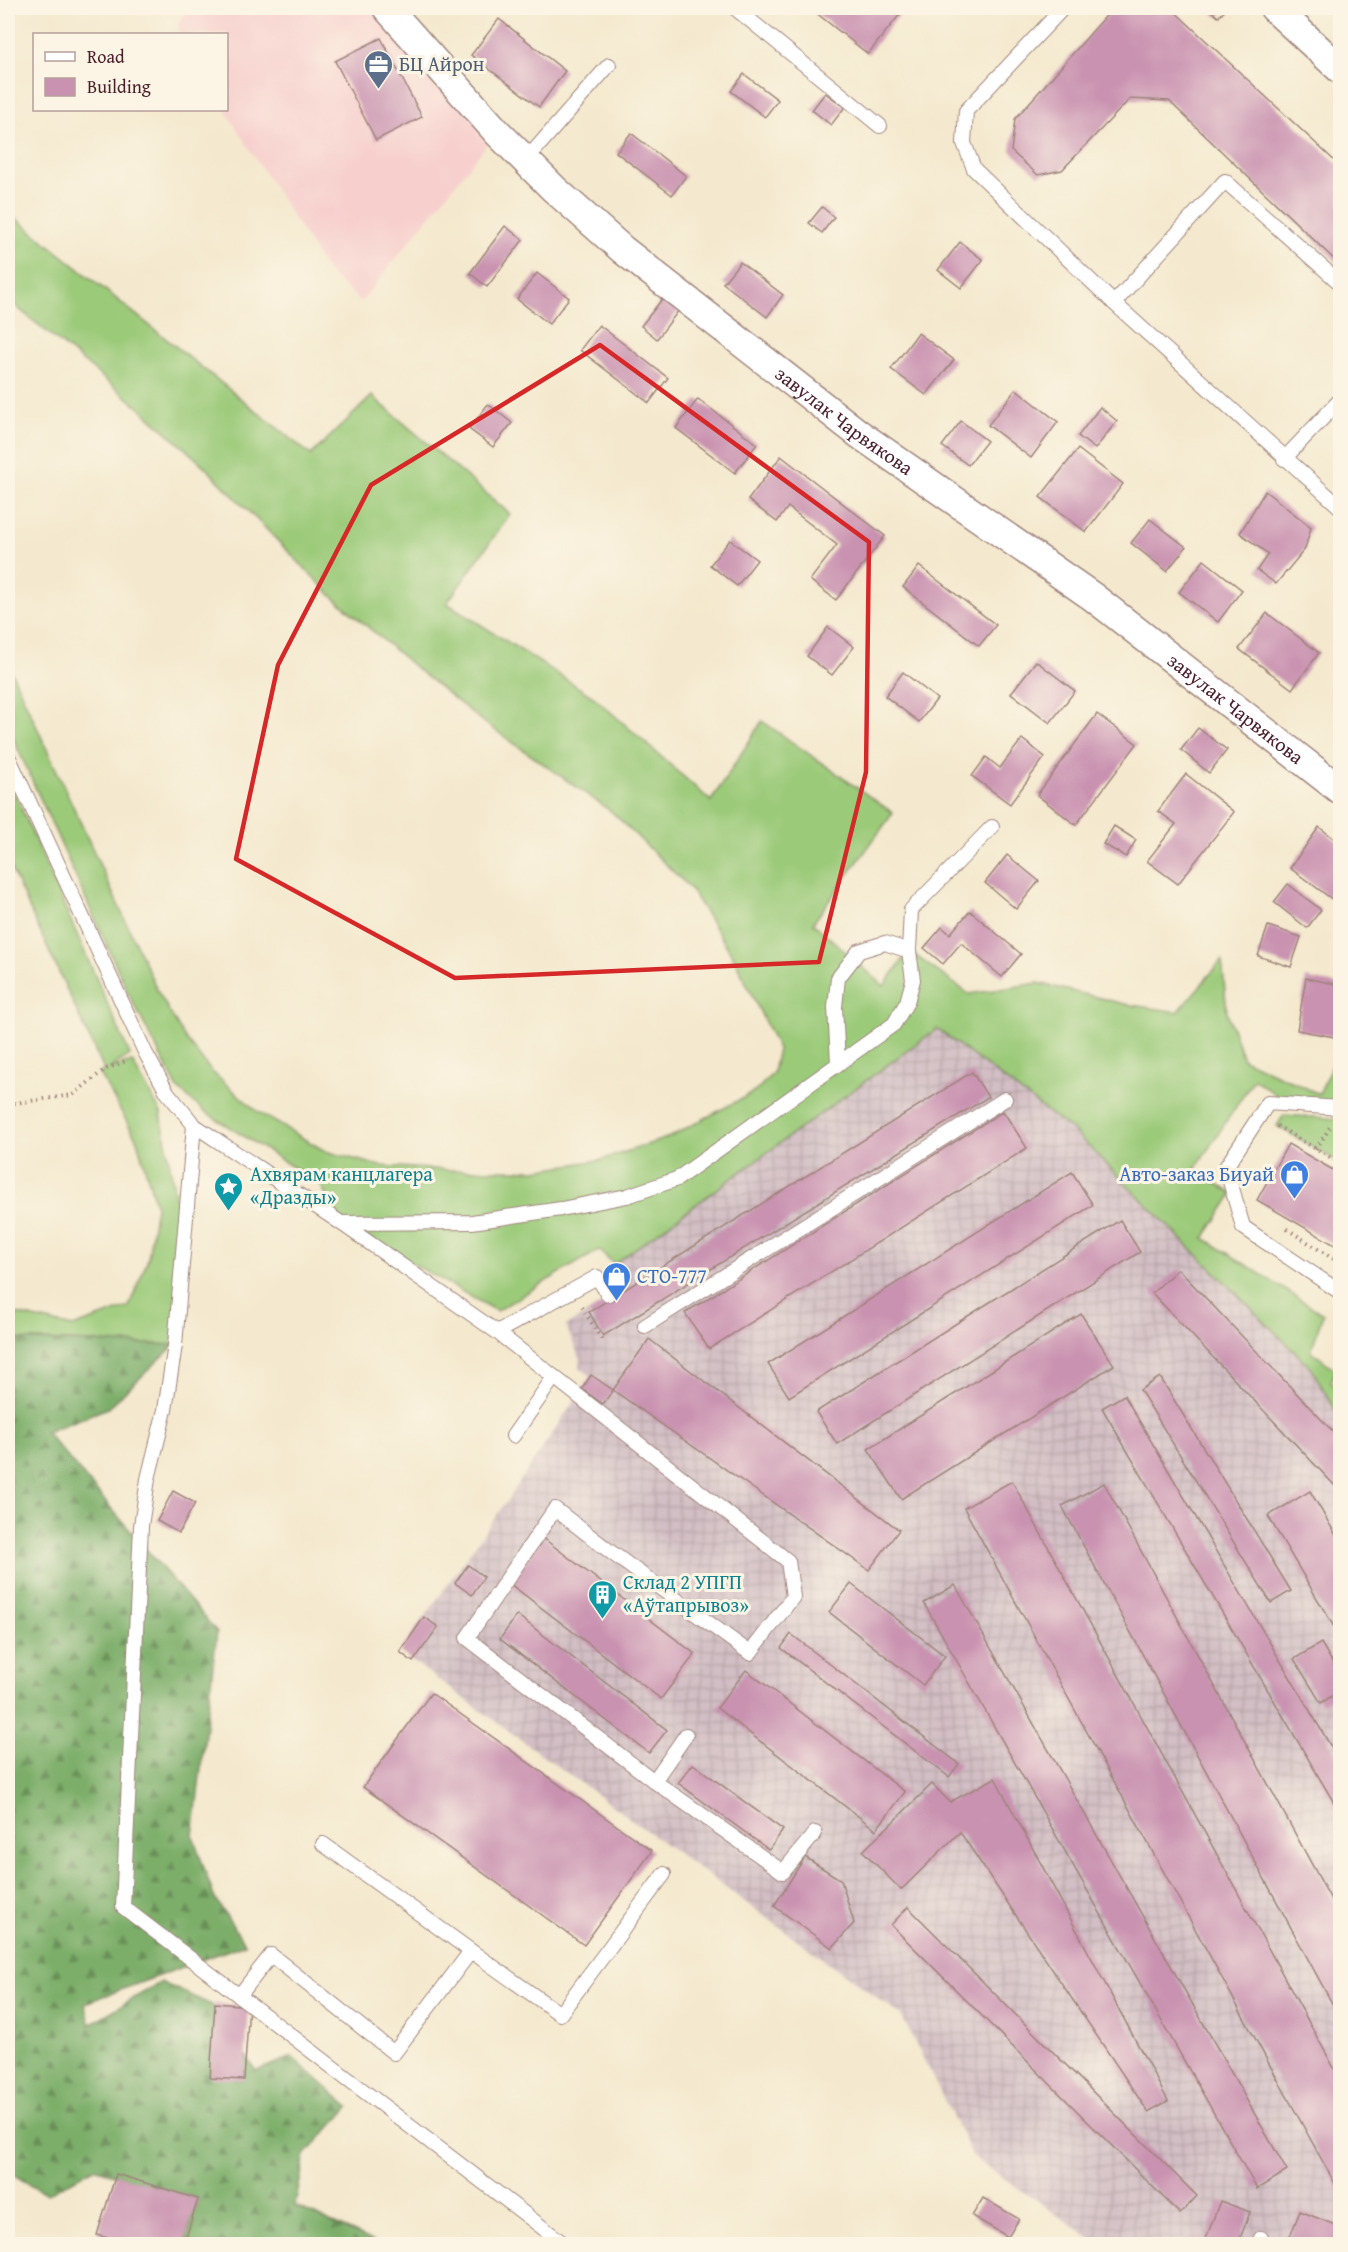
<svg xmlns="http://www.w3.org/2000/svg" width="1348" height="2252" font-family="'Gentium Book Plus',serif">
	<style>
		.built { fill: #f7d0ce }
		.industrial { fill: url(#industrial-grid) }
		.grass { fill: #9bca79; stroke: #727452; stroke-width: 1.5 }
		.forest { fill: url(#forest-firs); stroke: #63664a; stroke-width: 1.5 }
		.building { fill: #c992b0 }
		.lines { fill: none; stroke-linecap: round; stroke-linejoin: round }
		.lane-casing { stroke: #9f847c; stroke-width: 16 }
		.street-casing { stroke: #9f847c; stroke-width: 31 }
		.path { stroke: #9f847c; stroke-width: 4; stroke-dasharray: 1.5 4.5; stroke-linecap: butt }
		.lane { stroke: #fff; stroke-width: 14 }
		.street { stroke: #fff; stroke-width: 28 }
		.marked { fill: none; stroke: #d62828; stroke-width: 4.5; stroke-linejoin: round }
		.labels { text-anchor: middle; stroke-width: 6; stroke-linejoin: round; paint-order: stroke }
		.service-label { font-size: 20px; fill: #4e5e75; stroke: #fcf5e5; text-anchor: start }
		.street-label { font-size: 20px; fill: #4a1f2b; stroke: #fcf5e5 }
		.culture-label { font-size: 20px; fill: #0d838f; stroke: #fcf5e5; text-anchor: start }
		.shop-label { font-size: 20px; fill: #366cbe; stroke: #fcf5e5; text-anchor: end }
	</style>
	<defs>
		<pattern id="industrial-grid" width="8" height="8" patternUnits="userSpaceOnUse" patternTransform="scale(1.5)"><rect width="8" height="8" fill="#d2bec4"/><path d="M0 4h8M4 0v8" fill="none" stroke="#b6a3a9"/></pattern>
		<pattern id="forest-firs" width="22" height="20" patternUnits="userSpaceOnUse" patternTransform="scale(1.5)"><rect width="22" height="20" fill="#7cae69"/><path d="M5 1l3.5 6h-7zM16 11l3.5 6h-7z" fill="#688d57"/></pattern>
	</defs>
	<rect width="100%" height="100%" fill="#fcf5e5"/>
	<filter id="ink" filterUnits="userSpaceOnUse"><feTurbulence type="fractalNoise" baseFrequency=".0167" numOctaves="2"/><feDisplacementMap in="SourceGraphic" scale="12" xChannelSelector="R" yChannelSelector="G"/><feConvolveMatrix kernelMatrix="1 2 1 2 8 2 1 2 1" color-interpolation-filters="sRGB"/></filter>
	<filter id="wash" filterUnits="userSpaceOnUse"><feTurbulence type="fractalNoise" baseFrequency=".008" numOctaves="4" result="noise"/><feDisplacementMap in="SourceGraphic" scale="24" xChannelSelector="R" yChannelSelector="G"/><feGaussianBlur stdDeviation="1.35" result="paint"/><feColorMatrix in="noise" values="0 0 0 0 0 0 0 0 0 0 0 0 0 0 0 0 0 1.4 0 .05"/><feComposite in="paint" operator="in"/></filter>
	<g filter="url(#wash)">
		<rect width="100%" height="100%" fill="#f4e9ce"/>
		<path class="built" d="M 189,8 L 387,8 L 497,132 L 361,302 L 327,271 L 225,110 L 226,34 L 179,34 L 178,23 Z"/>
		<path class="industrial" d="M 937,1029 L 1073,1131 L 1313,1369 L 1340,1419 L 1340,2244 L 1097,2244 L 1095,2241 L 973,2157 L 901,2015 L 400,1652 L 510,1496 L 591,1376 L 579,1367 L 580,1359 L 566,1326 L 621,1293 L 614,1264 Z"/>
		<g class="grass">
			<path d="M 8,212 L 311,455 L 372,396 L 510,514 L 447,603 L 595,698 L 711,801 L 762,721 L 893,813 L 813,923 L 884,986 L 909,951 L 969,994 L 1038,983 L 1125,1004 L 1178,1012 L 1222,960 L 1227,1013 L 1243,1059 L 1319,1094 L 1340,1047 L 1340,1108 L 1290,1105 L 1254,1079 L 1195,1169 L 1233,1194 L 1204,1238 L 1323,1314 L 1311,1351 L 1336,1370 L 1331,1382 L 1340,1388 L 1340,1419 L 1312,1369 L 1073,1131 L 937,1029 L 614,1264 L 599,1250 L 496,1311 L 341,1223 L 320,1184 L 205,1112 L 178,1089 L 131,999 L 8,727 L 8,664 L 157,990 L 184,1037 L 211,1071 L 258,1112 L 325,1151 L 380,1166 L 450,1170 L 535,1170 L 601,1160 L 670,1137 L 756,1091 L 773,1073 L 778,1049 L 733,956 L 689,887 L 612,812 L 482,721 L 418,670 L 333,597 L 203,465 L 141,409 L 8,300 Z"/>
			<path d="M 8,778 L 130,1055 L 109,1069 L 132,1062 L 161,1113 L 183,1242 L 175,1345 L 8,1339 L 8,1312 L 73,1327 L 129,1307 L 148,1259 L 156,1206 L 137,1140 L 100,1074 L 104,1070 L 8,862 Z"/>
			<path d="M 1284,1115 L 1340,1119 L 1340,1163 L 1277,1126 Z"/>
		</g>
		<path class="forest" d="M 8,1339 L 175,1345 L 108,1408 L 46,1432 L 217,1632 L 193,1836 L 214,1897 L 245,1944 L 85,2003 L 90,2024 L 161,1982 L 212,2005 L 256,2071 L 292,2057 L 349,2107 L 305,2155 L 295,2206 L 375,2242 L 370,2244 L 184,2244 L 198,2199 L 94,2168 L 47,2194 L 8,2172 Z"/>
		<g id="blocks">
			<g class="building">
				<path d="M 810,8 L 905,8 L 868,54 Z"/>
				<path d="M 1113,8 L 1171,8 L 1340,166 L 1340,265 L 1169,101 L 1130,99 L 1062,170 L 1038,175 L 1011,151 L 1015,119 Z"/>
				<path d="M 1208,8 L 1227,8 L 1218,17 Z"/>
				<path d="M 499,19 L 565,71 L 539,107 L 471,55 Z"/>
				<path d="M 381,38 L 422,117 L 376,140 L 335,61 Z"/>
				<path d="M 744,74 L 778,100 L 765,117 L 731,91 Z"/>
				<path d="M 825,93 L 845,107 L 831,125 L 812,110 Z"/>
				<path d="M 631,133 L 686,176 L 672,195 L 616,152 Z"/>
				<path d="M 822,207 L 834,217 L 822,233 L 809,223 Z"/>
				<path d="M 505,226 L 523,240 L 487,287 L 470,273 Z"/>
				<path d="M 960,242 L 983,260 L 961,288 L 938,270 Z"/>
				<path d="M 740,262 L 783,295 L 767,317 L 723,283 Z"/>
				<path d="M 537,273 L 569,298 L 549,324 L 517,299 Z"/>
				<path d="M 663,298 L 679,310 L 657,339 L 641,326 Z"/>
				<path d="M 599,325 L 668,378 L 649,403 L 580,350 Z"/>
				<path d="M 918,333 L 954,360 L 926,395 L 891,369 Z"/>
				<path d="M 1016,389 L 1058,422 L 1031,458 L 988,425 Z"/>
				<path d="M 698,399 L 757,444 L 735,473 L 676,428 Z"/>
				<path d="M 488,404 L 512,423 L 493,447 L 469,429 Z"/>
				<path d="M 1100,407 L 1117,421 L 1095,449 L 1078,436 Z"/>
				<path d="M 961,421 L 987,441 L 968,465 L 942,446 Z"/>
				<path d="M 1078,449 L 1123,484 L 1086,532 L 1040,497 Z"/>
				<path d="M 781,456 L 885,536 L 836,600 L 810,580 L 837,545 L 788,507 L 777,522 L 748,500 Z"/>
				<path d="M 1265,491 L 1311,527 L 1305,549 L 1276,584 L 1257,570 L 1268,554 L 1240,533 Z"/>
				<path d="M 1150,519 L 1186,547 L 1167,571 L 1131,543 Z"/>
				<path d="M 730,540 L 757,560 L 737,586 L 710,565 Z"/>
				<path d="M 1204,560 L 1242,590 L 1218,622 L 1179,592 Z"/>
				<path d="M 919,566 L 996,625 L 979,646 L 903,587 Z"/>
				<path d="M 1267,613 L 1319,653 L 1292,689 L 1239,649 Z"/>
				<path d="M 828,627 L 854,647 L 832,675 L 807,656 Z"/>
				<path d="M 1036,661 L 1075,691 L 1050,723 L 1011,693 Z"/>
				<path d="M 903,672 L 937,699 L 919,722 L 885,696 Z"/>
				<path d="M 1097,714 L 1137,744 L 1076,825 L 1037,795 Z"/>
				<path d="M 1198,728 L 1227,750 L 1209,773 L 1181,750 Z"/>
				<path d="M 1022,739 L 1045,757 L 1010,804 L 972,776 L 986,757 L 1000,768 Z"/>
				<path d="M 1186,774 L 1234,812 L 1178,884 L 1147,861 L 1176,824 L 1158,811 Z"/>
				<path d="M 1114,826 L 1136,840 L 1126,857 L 1103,844 Z"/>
				<path d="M 1319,827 L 1340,843 L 1340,905 L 1290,868 Z"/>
				<path d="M 1007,855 L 1039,881 L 1016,909 L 985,883 Z"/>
				<path d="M 1288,884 L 1321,910 L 1307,928 L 1274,902 Z"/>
				<path d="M 970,911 L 1021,954 L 1002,977 L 961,943 L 943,964 L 924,948 L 942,927 L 950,934 Z"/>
				<path d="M 1268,926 L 1301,937 L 1291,967 L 1258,956 Z"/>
				<path d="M 1306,978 L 1340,985 L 1340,1038 L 1297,1030 Z"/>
				<path d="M 972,1072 L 988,1097 L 603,1336 L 589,1312 Z"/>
				<path d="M 1003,1111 L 1027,1148 L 709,1349 L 685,1313 Z"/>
				<path d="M 1288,1144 L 1340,1174 L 1340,1248 L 1257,1200 Z"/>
				<path d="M 1072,1172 L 1093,1205 L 789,1397 L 768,1364 Z"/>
				<path d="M 1120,1220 L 1140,1252 L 837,1444 L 816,1412 Z"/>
				<path d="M 1178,1269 L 1340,1439 L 1340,1491 L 1152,1293 Z"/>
				<path d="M 1081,1314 L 1114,1365 L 901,1499 L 868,1449 Z"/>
				<path d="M 649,1339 L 899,1530 L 869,1570 L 613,1390 Z"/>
				<path d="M 591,1375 L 613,1390 L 603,1404 L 582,1389 Z"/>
				<path d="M 1160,1377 L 1291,1591 L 1271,1603 L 1140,1390 Z"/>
				<path d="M 1124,1395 L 1340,1762 L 1340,1813 L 1102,1408 Z"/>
				<path d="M 1012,1481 L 1340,2079 L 1340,2193 L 964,1508 Z"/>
				<path d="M 1104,1483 L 1340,1916 L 1340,2018 L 1062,1506 Z"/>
				<path d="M 173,1491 L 195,1503 L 179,1533 L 157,1521 Z"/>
				<path d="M 1310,1491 L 1340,1542 L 1340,1637 L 1268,1516 Z"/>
				<path d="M 543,1538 L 695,1654 L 661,1699 L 509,1583 Z"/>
				<path d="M 468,1565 L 484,1577 L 472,1595 L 455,1583 Z"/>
				<path d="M 851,1584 L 945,1656 L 923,1685 L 829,1612 Z"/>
				<path d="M 955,1585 L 1287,2171 L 1257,2189 L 924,1603 Z"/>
				<path d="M 517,1615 L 667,1730 L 649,1753 L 500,1639 Z"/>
				<path d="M 424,1617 L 438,1627 L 413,1662 L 400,1652 Z"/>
				<path d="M 791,1634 L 959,1764 L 949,1777 L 781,1648 Z"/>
				<path d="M 1321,1643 L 1340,1675 L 1340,1691 L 1321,1703 L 1294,1659 Z"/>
				<path d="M 746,1670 L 905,1792 L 876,1830 L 717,1708 Z"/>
				<path d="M 431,1693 L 652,1851 L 584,1945 L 363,1787 Z"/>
				<path d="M 693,1764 L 783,1830 L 769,1850 L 678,1783 Z"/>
				<path d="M 995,1778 L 1168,2101 L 1148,2112 L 960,1832 L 901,1890 L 863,1851 L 932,1784 L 950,1802 Z"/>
				<path d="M 805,1857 L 841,1880 L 854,1923 L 832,1948 L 774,1906 Z"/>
				<path d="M 908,1907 L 1197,2196 L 1180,2214 L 891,1925 Z"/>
				<path d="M 215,2003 L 249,2006 L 244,2080 L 210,2078 Z"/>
				<path d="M 116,2174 L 198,2199 L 184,2244 L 130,2244 L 97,2235 Z"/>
				<path d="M 983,2198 L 1019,2219 L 1008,2237 L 972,2216 Z"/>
				<path d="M 1220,2201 L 1250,2212 L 1238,2244 L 1204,2244 Z"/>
				<path d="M 1300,2211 L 1340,2227 L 1340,2244 L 1287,2244 Z"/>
			</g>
		</g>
	</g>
	<g filter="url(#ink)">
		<use href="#blocks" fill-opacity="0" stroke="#9f847c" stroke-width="1.5"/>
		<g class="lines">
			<defs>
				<g id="lane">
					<path d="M 735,8 L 880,126"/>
					<path d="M 1063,8 L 966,111 L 964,143 L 974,169 L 1114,303"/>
					<path d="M 526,160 L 609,65"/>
					<path d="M 1340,283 L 1225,181 L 1114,303 L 1340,507"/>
					<path d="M 1284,459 L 1340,400"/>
					<path d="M 8,756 L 145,1052 L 167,1092 L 194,1125 L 341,1223 L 497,1332 L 788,1561 L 793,1597 L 750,1653 L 612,1553 L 555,1509 L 467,1638 L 654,1781"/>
					<path d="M 838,1063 L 835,1007 L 838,978 L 859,951 L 885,943 L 909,951"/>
					<path d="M 1340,1108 L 1268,1103 L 1226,1167 L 1243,1227 L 1340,1292"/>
					<path d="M 194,1125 L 175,1345 L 165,1410 L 148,1479 L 141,1526 L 123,1907 L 564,2244"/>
					<path d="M 341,1223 L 472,1222 L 561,1209 L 627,1196 L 677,1179 L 894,1024 L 907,1002 L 913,980 L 909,951 L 911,910 L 992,827"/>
					<path d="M 645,1326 L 1005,1099"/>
					<path d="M 497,1332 L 597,1277 L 608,1294"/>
					<path d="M 513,1436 L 554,1377"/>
					<path d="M 686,1735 L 654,1781 L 783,1872 L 815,1833"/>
					<path d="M 471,1951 L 560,2014 L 664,1874"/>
					<path d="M 239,1996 L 271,1955 L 394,2053 L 471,1951 L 323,1844"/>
					<path d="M 1259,2244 L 1261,2238"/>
				</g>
				<g id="street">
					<path id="s1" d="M 387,8 L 497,132 L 554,189 L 623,250 L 859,434 L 1093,597 L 1340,790"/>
					<path d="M 1274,8 L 1340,69"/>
				</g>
			</defs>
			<use href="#lane" class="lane-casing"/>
			<use href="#street" class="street-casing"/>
			<g class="path">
				<path d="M 8,1104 L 73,1095 L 104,1070 L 128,1060"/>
				<path d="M 1277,1126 L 1340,1163"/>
				<path d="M 1316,1149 L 1330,1127"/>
				<path d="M 1287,1229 L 1340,1263"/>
				<path d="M 582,1307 L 603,1342"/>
			</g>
			<use href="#lane" class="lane"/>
			<use href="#street" class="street"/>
		</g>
	</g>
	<path class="marked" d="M 600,345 L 869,542 L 866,772 L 819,962 L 455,978 L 236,859 L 278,665 L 371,485 Z"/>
	<defs>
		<symbol id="office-pin" viewBox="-11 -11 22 30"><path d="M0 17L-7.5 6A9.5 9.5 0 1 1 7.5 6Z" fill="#5c6f8a" stroke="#fcf5e5"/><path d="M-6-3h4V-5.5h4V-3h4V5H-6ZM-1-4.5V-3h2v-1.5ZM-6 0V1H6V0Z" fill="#fff"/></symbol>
		<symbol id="shop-pin" viewBox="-11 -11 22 30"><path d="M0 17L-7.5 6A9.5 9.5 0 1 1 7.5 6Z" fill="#3f7fe0" stroke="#fcf5e5"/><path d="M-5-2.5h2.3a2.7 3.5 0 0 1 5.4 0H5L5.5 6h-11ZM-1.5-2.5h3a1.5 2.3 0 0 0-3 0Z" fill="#fff"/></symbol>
		<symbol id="sight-pin" viewBox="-11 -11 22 30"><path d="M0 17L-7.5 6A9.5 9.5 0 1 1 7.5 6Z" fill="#0f9aa8" stroke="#fcf5e5"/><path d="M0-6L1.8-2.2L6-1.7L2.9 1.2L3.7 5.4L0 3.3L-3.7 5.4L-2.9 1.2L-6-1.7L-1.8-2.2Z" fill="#fff"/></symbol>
		<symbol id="building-pin" viewBox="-11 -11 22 30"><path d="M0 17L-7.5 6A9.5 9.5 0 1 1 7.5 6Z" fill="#0f9aa8" stroke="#fcf5e5"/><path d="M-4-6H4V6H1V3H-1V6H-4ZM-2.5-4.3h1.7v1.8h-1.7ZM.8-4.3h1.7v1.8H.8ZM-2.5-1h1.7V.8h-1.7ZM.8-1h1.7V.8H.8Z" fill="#fff"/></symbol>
	</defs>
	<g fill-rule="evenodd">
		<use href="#office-pin" x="362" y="48" width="33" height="45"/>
		<use href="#shop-pin" x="1278" y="1158" width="33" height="45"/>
		<use href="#sight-pin" x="212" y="1170" width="33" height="45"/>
		<use href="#shop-pin" x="600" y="1260" width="33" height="45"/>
		<use href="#building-pin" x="586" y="1578" width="33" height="45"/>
	</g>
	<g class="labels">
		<g class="service-label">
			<text x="399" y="71">БЦ Айрон</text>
		</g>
		<g class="street-label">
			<text dy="7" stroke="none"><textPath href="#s1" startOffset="618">завулак Чарвякова</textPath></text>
			<text dy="7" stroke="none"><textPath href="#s1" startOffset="1104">завулак Чарвякова</textPath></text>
		</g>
		<g class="culture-label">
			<text x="250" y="1181">Ахвярам канцлагера<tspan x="250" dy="23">«Дразды»</tspan></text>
			<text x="623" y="1589">Склад 2 УПГП<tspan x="623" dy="23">«Аўтапрывоз»</tspan></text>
		</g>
		<g class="shop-label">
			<text x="1274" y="1181">Авто-заказ Биуай</text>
			<text x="637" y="1283" text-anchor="start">СТО-777</text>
		</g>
	</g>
	<rect width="1348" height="2252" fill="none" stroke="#fcf5e5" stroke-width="30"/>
	<rect x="33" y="33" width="195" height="78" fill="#fcf5e5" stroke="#b59f9b" stroke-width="1.5"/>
	<rect x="45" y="52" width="30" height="9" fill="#ffffff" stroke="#b59f9b" stroke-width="1.5"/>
	<text x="87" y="63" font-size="18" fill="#4a1f2b">Road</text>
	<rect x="45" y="78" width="30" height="18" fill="#c992b0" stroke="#b59f9b" stroke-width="1.5"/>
	<text x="87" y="93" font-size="18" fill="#4a1f2b">Building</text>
</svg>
